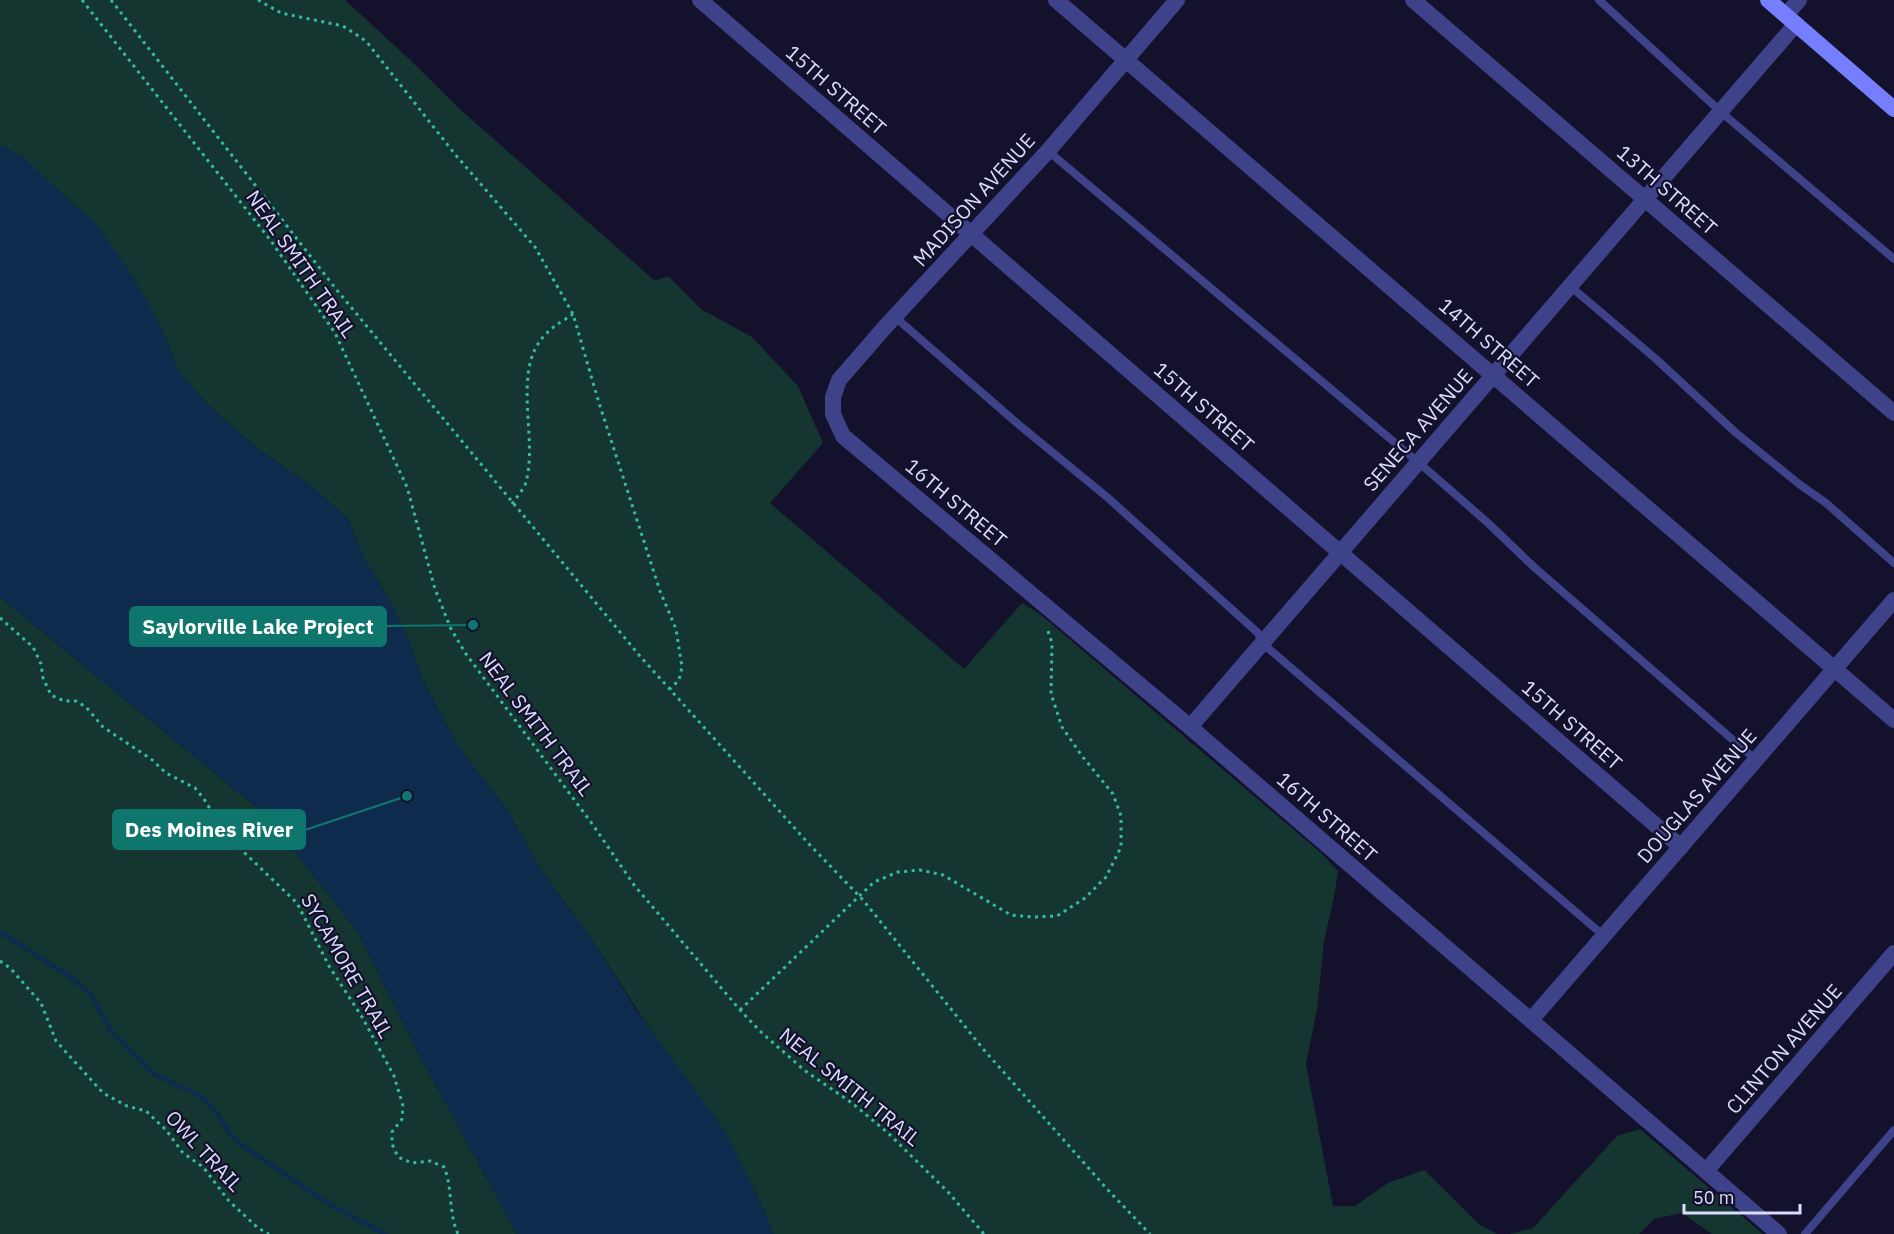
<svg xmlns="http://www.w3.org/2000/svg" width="1894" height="1234" font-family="'IBM Plex Sans',sans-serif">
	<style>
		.green { fill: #153530 }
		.water { fill: #0e2b4d }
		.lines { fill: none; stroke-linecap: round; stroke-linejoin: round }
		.stream { stroke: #0e2b4d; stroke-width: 4.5 }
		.path { stroke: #33bba6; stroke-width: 3; stroke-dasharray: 3 4.5; stroke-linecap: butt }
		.service { stroke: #3e4289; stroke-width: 8 }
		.minor { stroke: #3e4289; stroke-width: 16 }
		.secondary { stroke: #757efc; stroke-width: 16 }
		.labels { text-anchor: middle; stroke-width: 4.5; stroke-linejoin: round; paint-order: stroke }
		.street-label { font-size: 20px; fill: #dcdcfe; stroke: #13112b }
		.leader { fill: none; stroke: #0f766e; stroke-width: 2 }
		.callout-dot { fill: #0f766e; stroke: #13112b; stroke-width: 2 }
		.callout { fill: #0f766e; stroke: #0f766e; stroke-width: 2 }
		.callout-label { font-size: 21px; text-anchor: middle; font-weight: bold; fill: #fff }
	</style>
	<rect width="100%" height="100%" fill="#13112b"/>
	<g class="green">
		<path d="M 0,0 L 345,0 L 407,57 L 463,112 L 655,281 L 668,276 L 701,309 L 752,337 L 798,386 L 823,443 L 770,503 L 964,669 L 1022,603 L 1040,614 L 1321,853 L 1338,871 L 1335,892 L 1324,941 L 1317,1009 L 1306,1064 L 1333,1206 L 1355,1206 L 1388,1183 L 1424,1170 L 1480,1225 L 1497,1234 L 774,1234 L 755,1191 L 592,940 L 541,870 L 507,810 L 457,745 L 422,678 L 409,642 L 393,607 L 363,556 L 348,519 L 310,485 L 258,449 L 208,405 L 179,373 L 162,329 L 25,159 L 0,145 Z"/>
		<path d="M 0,597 L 267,816 L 358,932 L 422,1060 L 517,1234 L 0,1234 Z"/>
		<path d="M 1640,1129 L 1763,1234 L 1712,1234 L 1682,1213 L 1654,1219 L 1639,1234 L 1509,1234 L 1533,1228 L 1617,1136 Z"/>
	</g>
	<path class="water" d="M 0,145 L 25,159 L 99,227 L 136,281 L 162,329 L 179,372 L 208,405 L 258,449 L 310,485 L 348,519 L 363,556 L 393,607 L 409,642 L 422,678 L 457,745 L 507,810 L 541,870 L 592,940 L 637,1011 L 725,1131 L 755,1191 L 774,1234 L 517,1234 L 422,1060 L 358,932 L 267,816 L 0,597 Z"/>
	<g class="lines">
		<path class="stream" d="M 0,932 L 72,978 L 92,996 L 110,1029 L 152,1073 L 202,1097 L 216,1112 L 233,1138 L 239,1143 L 329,1204 L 385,1234"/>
		<g class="path">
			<path d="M 82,0 L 271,241 L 335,333 L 407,487 L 435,589 L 451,629 L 466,654 L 593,825 L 634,885 L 740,1010 L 761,1032 L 804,1070 L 852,1103 L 888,1133 L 948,1192 L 984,1234"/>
			<path d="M 111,0 L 336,289 L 639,655 L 809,844 L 863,900 L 984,1050 L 1108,1190 L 1150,1234"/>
			<path d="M 258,0 L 281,13 L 343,26 L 366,41 L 454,153 L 535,247 L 573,314 L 599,403 L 660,591 L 676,629 L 682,667 L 679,680 L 670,689"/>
			<path d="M 512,504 C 516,498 522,491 525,485 C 540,440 509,368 547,333 C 554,325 565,320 573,314"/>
			<path d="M 0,618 L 33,647 L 41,664 L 43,678 L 51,695 L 64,701 L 76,701 L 86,707 L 103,727 L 151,759 L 166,773 L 195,788 L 204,799 L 227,836 L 297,903 L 329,966 L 362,1017 L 394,1076 L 403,1106 L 402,1119 L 392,1132 L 392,1144 L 398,1157 L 412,1163 L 430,1161 L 444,1167 C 453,1188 448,1212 458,1234"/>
			<path d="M 0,961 L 10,968 L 41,1003 L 56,1041 L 103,1093 L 127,1106 L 146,1111 L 166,1130 L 183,1153 L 203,1167 L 229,1201 L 258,1228 L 269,1234"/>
			<path d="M 740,1010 L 874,882 L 898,872 L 920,870 L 943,875 L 1011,915 L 1032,917 L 1057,916 L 1085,898 L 1106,877 L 1121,847 L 1121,816 L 1113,794 L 1082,756 L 1062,727 L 1051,694 L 1052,643 L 1047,628"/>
		</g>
		<g class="service">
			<path d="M 1599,0 L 1721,112 L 1894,259"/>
			<path d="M 1048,151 L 1432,474 L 1488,523 L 1534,567 L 1756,760"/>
			<path d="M 1570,286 L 1656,359 L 1735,432 L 1799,484 L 1826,503 L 1894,563"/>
			<path d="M 895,317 L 1018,424 L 1107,497 L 1258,633 L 1262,643 L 1604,936"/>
			<path d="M 1805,1234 L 1894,1130"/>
		</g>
		<g class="minor">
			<path d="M 700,0 L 1681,847"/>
			<path d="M 1056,0 L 1894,720"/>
			<path d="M 1177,0 L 1048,151 L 885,327 L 839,380 L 833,397 L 833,414 L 843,436 L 1190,727 L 1779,1234"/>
			<path d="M 1413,0 L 1894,413"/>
			<path d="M 1786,15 L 1799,0"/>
			<path d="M 1190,727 L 1796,24"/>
			<path d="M 1531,1020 L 1894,600"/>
			<path d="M 1706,1171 L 1894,953"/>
		</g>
		<path class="secondary" d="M 1768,0 L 1894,109"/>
	</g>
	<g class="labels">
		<g class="street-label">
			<text transform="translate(836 90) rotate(41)" y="7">15TH STREET</text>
			<text transform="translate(1667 190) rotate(41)" y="7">13TH STREET</text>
			<text transform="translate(974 200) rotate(-48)" y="7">MADISON AVENUE</text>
			<text transform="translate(301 264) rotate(55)" y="7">NEAL SMITH TRAIL</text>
			<text transform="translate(1489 343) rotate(41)" y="7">14TH STREET</text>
			<text transform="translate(1204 407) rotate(41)" y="7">15TH STREET</text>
			<text transform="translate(1418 430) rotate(-49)" y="7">SENECA AVENUE</text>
			<text transform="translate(956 503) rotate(40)" y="7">16TH STREET</text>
			<text transform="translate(536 724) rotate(53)" y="7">NEAL SMITH TRAIL</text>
			<text transform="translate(1572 725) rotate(41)" y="7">15TH STREET</text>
			<text transform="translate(1697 796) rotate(-49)" y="7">DOUGLAS AVENUE</text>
			<text transform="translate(1327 817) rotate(41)" y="7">16TH STREET</text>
			<text transform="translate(347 966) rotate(60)" y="7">SYCAMORE TRAIL</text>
			<text transform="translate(1784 1049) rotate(-49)" y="7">CLINTON AVENUE</text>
			<text transform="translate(850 1087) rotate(39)" y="7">NEAL SMITH TRAIL</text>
			<text transform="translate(204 1151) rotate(47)" y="7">OWL TRAIL</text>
		</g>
	</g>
	<path class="leader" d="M473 625L386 626M407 796L305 830"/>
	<g class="callout-dot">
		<circle cx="473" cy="625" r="6"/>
		<circle cx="407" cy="796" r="6"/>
	</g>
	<g class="callout">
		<rect x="130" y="607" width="256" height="39" rx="6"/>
		<rect x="113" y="810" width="192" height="39" rx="6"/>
	</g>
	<g class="callout-label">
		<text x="258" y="634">Saylorville Lake Project</text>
		<text x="209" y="837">Des Moines River</text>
	</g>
	<path d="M1684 1204v9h116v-9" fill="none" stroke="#dcdcfe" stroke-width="3"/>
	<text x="1693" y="1204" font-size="18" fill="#dcdcfe" stroke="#13112b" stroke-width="4.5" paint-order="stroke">50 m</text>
</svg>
